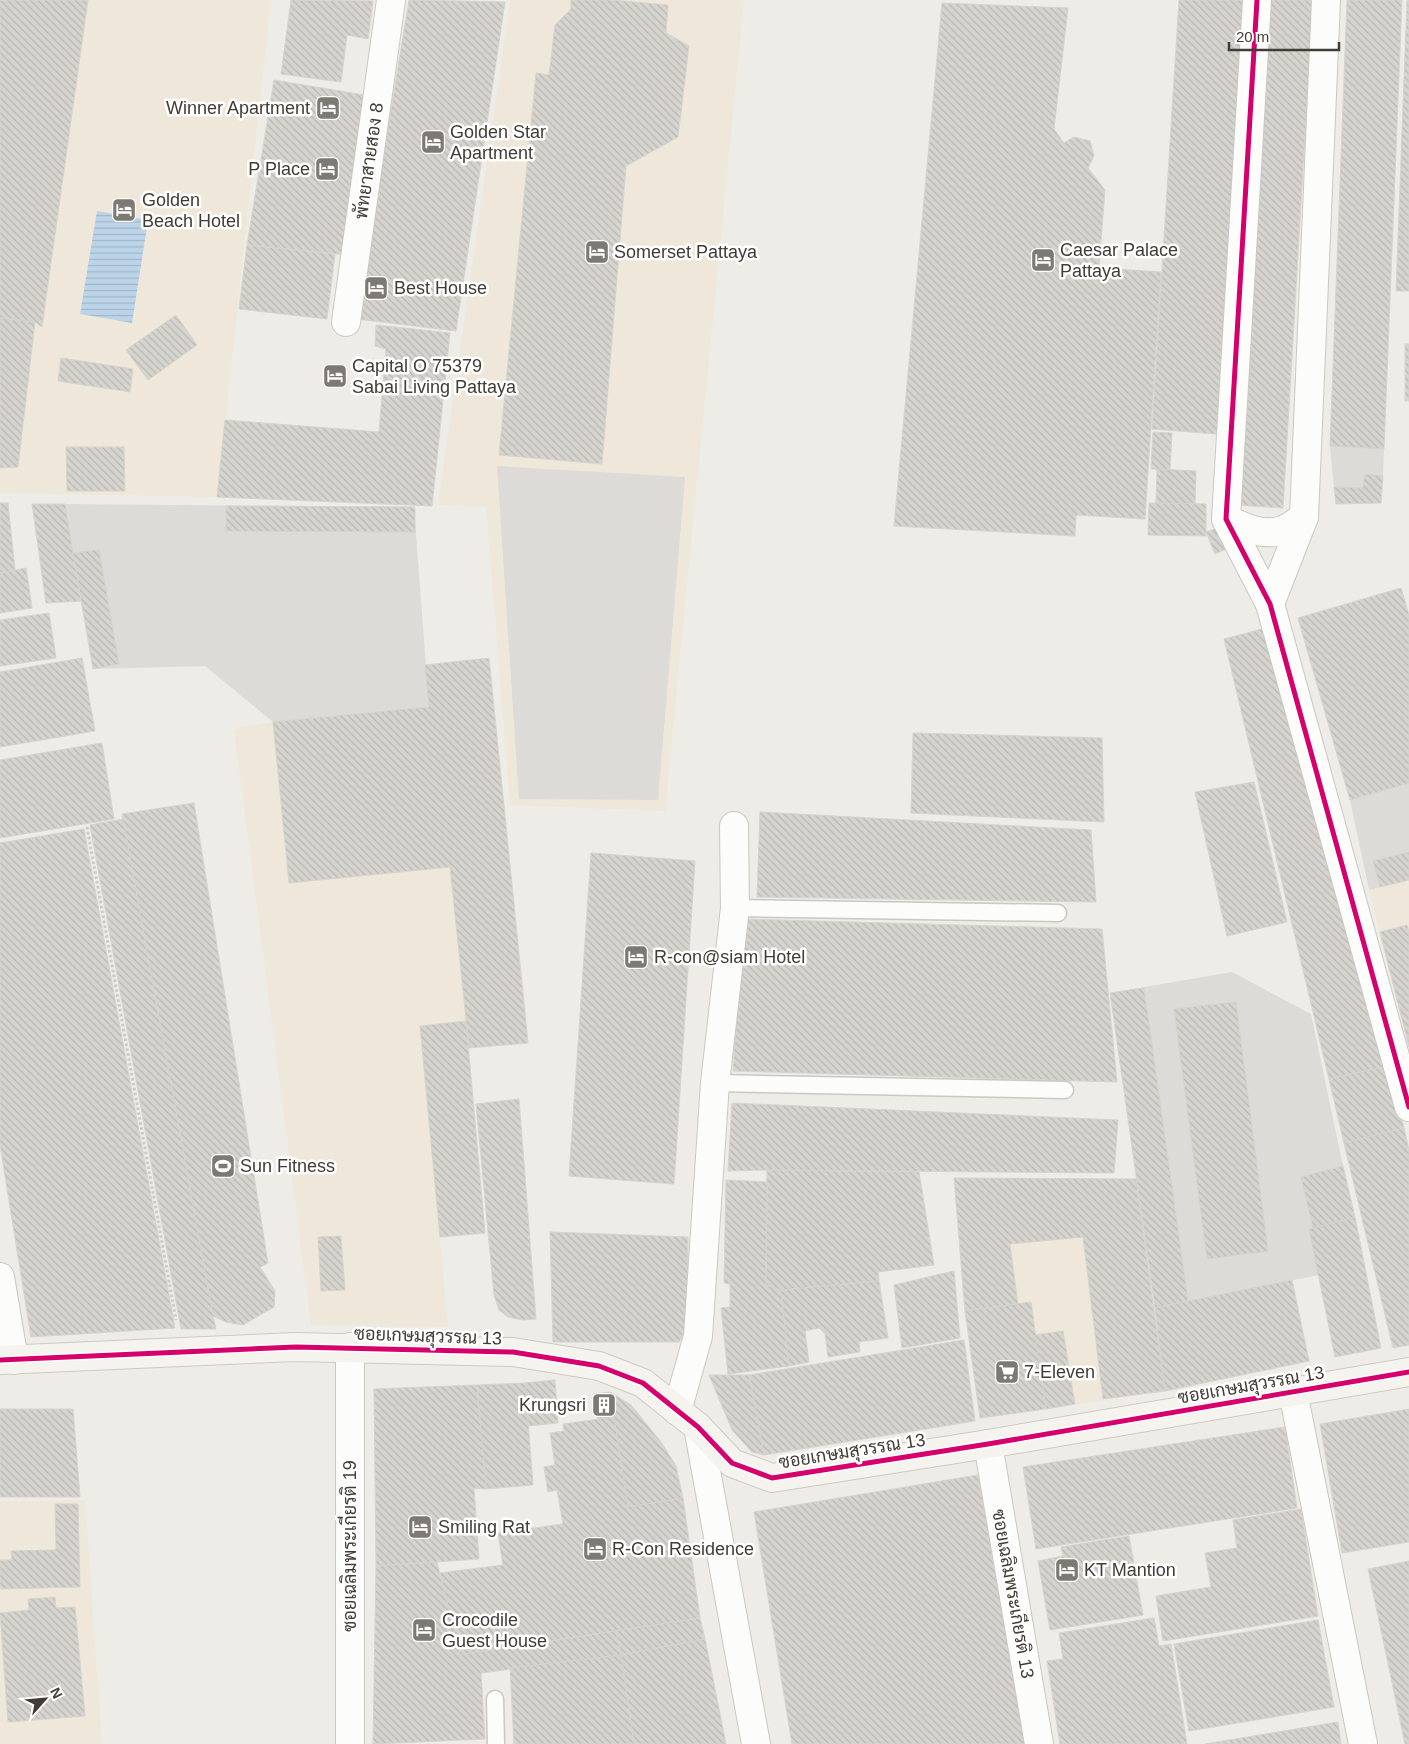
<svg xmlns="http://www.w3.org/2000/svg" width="1409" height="1744" font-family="Helvetica,Sarabun,sans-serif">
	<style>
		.commercial { fill: #efe8da }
		.parking { fill: #dcdbd7 }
		.water { fill: url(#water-rules) }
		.building { fill: url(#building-back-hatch); stroke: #d5d3cd }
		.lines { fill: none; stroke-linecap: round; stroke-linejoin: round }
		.lane-casing { stroke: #c9c8c3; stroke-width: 19 }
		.street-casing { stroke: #c9c8c3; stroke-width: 30 }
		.secondary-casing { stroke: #cdcac0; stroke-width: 30 }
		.path { stroke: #cccac6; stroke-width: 3; stroke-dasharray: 2.5 2.5; stroke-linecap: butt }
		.lane { stroke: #fcfcfb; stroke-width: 16 }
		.street { stroke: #fcfcfb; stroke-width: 28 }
		.secondary { stroke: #f5f3ee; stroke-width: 28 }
		.cycleway-casing { stroke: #fff; stroke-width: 8 }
		.cycleway { stroke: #d6006c; stroke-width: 5 }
		.labels { text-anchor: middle; stroke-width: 5; stroke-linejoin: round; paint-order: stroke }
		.poi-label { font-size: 18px; fill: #413d34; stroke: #fff; text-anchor: start }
		.street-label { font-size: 18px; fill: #413d34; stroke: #fff }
	</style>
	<defs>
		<pattern id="water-rules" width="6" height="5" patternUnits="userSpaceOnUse" patternTransform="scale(1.25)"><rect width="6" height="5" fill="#bbd4e8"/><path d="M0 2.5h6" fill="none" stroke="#a2b7c8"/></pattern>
		<pattern id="building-back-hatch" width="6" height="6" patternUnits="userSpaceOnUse" patternTransform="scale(1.25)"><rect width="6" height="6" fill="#d6d4cf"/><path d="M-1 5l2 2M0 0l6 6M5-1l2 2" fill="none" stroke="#b9b7b2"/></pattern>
	</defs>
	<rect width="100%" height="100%" fill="#edece7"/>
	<g class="commercial">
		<path d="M 0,0 L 271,0 L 217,497 L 0,493 Z"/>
		<path d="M 510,0 L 744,0 L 665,811 L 510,805 L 486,507 L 438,505 Z"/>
		<path d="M 489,658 L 526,1014 L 420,1026 L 448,1327 L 311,1325 L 234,729 L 273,722 L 429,707 L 425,665 Z"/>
		<path d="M 1409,880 L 1409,1047 L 1369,890 Z"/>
		<path d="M 954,1178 L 1136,1179 L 1165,1391 L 1046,1409 L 1030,1302 L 965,1311 Z"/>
		<path d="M 85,1500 L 102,1744 L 0,1744 L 0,1501 Z"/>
	</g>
	<g class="parking">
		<path d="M 1330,446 L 1384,449 L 1383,476 L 1365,474 L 1363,488 L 1334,487 Z"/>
		<path d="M 497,466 L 685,477 L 658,800 L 519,799 Z"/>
		<path d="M 65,504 L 414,507 L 429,707 L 273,722 L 205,666 L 93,669 Z"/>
		<path d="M 1409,783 L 1409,880 L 1369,890 L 1350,800 Z"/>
		<path d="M 1232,972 L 1311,1014 L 1343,1166 L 1301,1177 L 1313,1228 L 1310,1229 L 1319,1275 L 1155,1308 L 1110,993 Z"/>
	</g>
	<path class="water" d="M 97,211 L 148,220 L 132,323 L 80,314 Z"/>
	<g class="building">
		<path d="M 0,0 L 88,0 L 42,327 L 35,322 L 0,318 Z"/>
		<path d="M 291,0 L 373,1 L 368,39 L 347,35 L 341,82 L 281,74 Z"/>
		<path d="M 409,0 L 505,2 L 456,331 L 357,319 Z"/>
		<path d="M 571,0 L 612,0 L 668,5 L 666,33 L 689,46 L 678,137 L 626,166 L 602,464 L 499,455 L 536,73 L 549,75 L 555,25 L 571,9 Z"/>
		<path d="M 1179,0 L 1245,0 L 1217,434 L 1152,429 Z"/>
		<path d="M 1266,0 L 1313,0 L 1283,508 L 1237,505 Z"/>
		<path d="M 1347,0 L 1402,0 L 1384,449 L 1330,446 Z"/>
		<path d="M 1407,0 L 1409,0 L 1409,291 L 1396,291 Z"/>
		<path d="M 942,3 L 1068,8 L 1054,129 L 1064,143 L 1074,137 L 1090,141 L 1094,156 L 1088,168 L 1105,190 L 1099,268 L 1161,272 L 1145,519 L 1076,515 L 1075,536 L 894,526 Z"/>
		<path d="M 274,80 L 364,95 L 347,255 L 247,245 Z"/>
		<path d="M 247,245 L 335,254 L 327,319 L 239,309 Z"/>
		<path d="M 176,315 L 197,345 L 148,380 L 126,350 Z"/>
		<path d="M 0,318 L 35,322 L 18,467 L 0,468 Z"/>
		<path d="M 376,325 L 450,333 L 432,506 L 217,497 L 225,420 L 379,432 L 386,349 L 375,346 Z"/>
		<rect x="1405" y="344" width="4" height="57"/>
		<path d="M 61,358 L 133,369 L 130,392 L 58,381 Z"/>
		<path d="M 1153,432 L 1172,433 L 1170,470 L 1151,469 Z"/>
		<path d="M 66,447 L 124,447 L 125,491 L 67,491 Z"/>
		<path d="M 1157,469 L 1196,471 L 1195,504 L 1156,503 Z"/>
		<path d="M 1365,474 L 1383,476 L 1381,503 L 1336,504 L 1334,487 L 1363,488 Z"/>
		<path d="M 0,503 L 8,503 L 15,570 L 0,573 Z"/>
		<path d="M 1149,503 L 1206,504 L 1206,536 L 1148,535 Z"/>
		<path d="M 32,504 L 65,504 L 81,601 L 46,603 Z"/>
		<path d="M 226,506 L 415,507 L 415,532 L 226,531 Z"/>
		<path d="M 1218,528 L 1226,549 L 1215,554 L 1206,532 Z"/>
		<path d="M 99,550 L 119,664 L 93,669 L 73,553 Z"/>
		<path d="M 26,568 L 32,608 L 0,613 L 0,573 Z"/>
		<path d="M 1401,588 L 1409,615 L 1409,783 L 1350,800 L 1298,618 Z"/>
		<path d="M 49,613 L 56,658 L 0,666 L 0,620 Z"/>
		<path d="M 1266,628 L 1387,1066 L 1329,1079 L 1224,639 Z"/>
		<path d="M 82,658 L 95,731 L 0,747 L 0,672 Z"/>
		<path d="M 489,658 L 528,1043 L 469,1048 L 450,867 L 289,883 L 273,722 L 429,707 L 425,665 Z"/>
		<path d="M 913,733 L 1102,738 L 1104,822 L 911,813 Z"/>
		<path d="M 102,743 L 114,819 L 0,838 L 0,760 Z"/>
		<path d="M 1254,782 L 1287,922 L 1227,936 L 1195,792 Z"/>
		<path d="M 194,803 L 268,1263 L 260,1267 L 275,1291 L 274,1307 L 243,1325 L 226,1322 L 213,1316 L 122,814 Z"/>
		<path d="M 760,812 L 1091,830 L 1096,902 L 757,897 Z"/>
		<path d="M 123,819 L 213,1316 L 216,1329 L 181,1329 L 90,825 Z"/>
		<path d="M 84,829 L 175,1328 L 31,1337 L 0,1145 L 0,843 Z"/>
		<path d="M 1409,852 L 1409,880 L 1380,887 L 1373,861 Z"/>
		<path d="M 591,853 L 695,861 L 674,1184 L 569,1176 Z"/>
		<path d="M 744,919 L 1102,929 L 1117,1082 L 733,1071 Z"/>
		<path d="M 1407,925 L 1409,932 L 1409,1047 L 1380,932 Z"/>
		<path d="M 1144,988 L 1188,1301 L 1155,1308 L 1110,993 Z"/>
		<path d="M 1236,1002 L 1268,1251 L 1207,1259 L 1174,1009 Z"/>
		<path d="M 466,1021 L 485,1233 L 440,1237 L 420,1026 Z"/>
		<path d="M 1387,1066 L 1404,1128 L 1344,1143 L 1329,1079 Z"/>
		<path d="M 519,1099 L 536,1319 L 523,1320 L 508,1317 L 499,1310 L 494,1295 L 476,1104 Z"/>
		<path d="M 732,1103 L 1118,1120 L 1114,1173 L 767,1170 L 728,1171 Z"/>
		<path d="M 1404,1128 L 1409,1150 L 1409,1345 L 1393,1348 L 1344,1143 Z"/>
		<path d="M 1343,1166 L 1355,1217 L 1313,1228 L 1301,1177 Z"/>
		<path d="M 767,1170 L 919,1172 L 934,1265 L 878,1272 L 879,1281 L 781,1290 L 766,1285 Z"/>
		<path d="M 954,1178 L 1136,1179 L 1165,1391 L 1103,1399 L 1083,1237 L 1010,1244 L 1018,1304 L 965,1311 Z"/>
		<path d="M 726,1180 L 767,1182 L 766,1285 L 781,1290 L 789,1366 L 728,1374 L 721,1308 L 730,1307 L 730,1284 L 724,1283 Z"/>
		<path d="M 1355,1217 L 1381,1348 L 1335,1357 L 1309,1229 Z"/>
		<path d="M 550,1232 L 688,1237 L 687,1327 L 679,1342 L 553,1342 Z"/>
		<path d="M 341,1236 L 345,1290 L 321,1291 L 318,1237 Z"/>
		<path d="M 954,1271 L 960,1338 L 902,1348 L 894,1285 Z"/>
		<path d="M 1292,1280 L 1309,1361 L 1165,1391 L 1155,1308 Z"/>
		<path d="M 879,1281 L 888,1338 L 859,1342 L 860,1352 L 828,1357 L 825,1334 L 819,1328 L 805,1331 L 809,1362 L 789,1366 L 781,1290 Z"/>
		<path d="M 1031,1302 L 1046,1409 L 980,1418 L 965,1311 Z"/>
		<path d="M 1063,1331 L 1075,1404 L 1046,1409 L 1035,1335 Z"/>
		<path d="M 964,1340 L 975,1421 L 764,1455 L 749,1375 Z"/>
		<path d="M 709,1375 L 749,1375 L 764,1455 L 752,1452 L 732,1430 Z"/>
		<path d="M 555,1380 L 558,1423 L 528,1426 L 525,1383 Z"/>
		<path d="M 525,1383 L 533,1485 L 486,1489 L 477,1385 Z"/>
		<path d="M 477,1385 L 486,1489 L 474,1488 L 479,1559 L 376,1566 L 374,1389 Z"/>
		<path d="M 610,1392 L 631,1405 L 661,1442 L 676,1466 L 683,1498 L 628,1507 Z"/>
		<path d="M 610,1392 L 614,1417 L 598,1419 L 594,1394 Z"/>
		<path d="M 0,1409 L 73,1409 L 80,1497 L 0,1497 Z"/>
		<path d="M 1409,1409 L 1409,1542 L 1342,1553 L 1320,1424 Z"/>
		<path d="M 614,1417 L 628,1507 L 683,1498 L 700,1618 L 460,1655 L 440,1573 L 503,1565 L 498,1533 L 563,1524 L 557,1490 L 548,1492 L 544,1467 L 555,1465 L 550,1433 L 564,1431 L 563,1424 Z"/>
		<path d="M 1285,1427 L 1297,1508 L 1036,1549 L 1023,1467 Z"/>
		<path d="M 978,1475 L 1025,1744 L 792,1744 L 754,1512 Z"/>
		<path d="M 55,1504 L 78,1504 L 80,1587 L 0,1589 L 0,1560 L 12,1560 L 11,1551 L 56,1550 Z"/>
		<path d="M 1301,1509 L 1318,1616 L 1163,1641 L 1156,1596 L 1211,1587 L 1205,1553 L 1237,1548 L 1233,1520 Z"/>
		<path d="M 1129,1536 L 1143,1615 L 1050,1630 L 1038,1561 L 1063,1556 L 1061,1547 Z"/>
		<path d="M 1409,1561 L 1409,1744 L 1405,1744 L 1368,1569 Z"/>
		<path d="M 437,1562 L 460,1655 L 616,1631 L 621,1655 L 481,1673 L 485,1739 L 373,1744 L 376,1566 Z"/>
		<path d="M 55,1597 L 56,1608 L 75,1607 L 85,1716 L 8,1722 L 0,1613 L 29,1610 L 28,1599 Z"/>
		<path d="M 700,1618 L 705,1639 L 621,1655 L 616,1631 Z"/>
		<path d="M 1154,1618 L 1159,1646 L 1171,1644 L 1187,1744 L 1060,1744 L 1047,1661 L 1063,1659 L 1059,1633 Z"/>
		<path d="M 1318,1620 L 1334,1707 L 1189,1731 L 1174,1644 Z"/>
		<path d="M 705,1639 L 726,1744 L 634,1744 L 621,1655 Z"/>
		<path d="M 621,1655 L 634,1744 L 514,1744 L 510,1668 Z"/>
		<path d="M 1338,1722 L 1341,1744 L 1205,1744 Z"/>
	</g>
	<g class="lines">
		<defs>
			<g id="lane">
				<path d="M 735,908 L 1058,913"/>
				<path d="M 715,1083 L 1065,1090"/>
				<path d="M 495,1699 L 496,1744"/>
			</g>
			<g id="street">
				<path d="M 1257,0 L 1226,519 L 1270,604 L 1409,1107"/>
				<path d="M 346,322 L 391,0"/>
				<path d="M 1226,519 C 1243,527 1264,537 1283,530 C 1290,527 1298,521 1304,517"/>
				<path d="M 1270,604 L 1304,517 L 1326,0"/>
				<path d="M 0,1277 L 14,1360"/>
				<path d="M 350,1347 L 350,1744"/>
				<path d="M 1293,1392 L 1363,1744"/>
				<path d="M 677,1411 L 698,1336 L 715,1083 L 735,908 L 734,826"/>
				<path d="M 698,1427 L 756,1744"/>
				<path d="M 988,1444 L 1039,1744"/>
			</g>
			<path id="secondary" d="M 0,1360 L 296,1347 L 513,1352 L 599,1366 L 643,1383 L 698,1427 L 732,1463 L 772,1478 L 988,1444 L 1409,1372"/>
		</defs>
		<use href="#lane" class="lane-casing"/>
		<use href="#street" class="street-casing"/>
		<use href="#secondary" class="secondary-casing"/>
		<path class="path" d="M 87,827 L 176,1320"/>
		<use href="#lane" class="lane"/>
		<use href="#street" class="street"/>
		<use href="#secondary" class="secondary"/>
		<defs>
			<g id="cycleway">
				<path d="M 1257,0 L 1226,519 L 1270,604 L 1409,1107"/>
				<path d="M 0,1360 L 296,1347 L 513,1352 L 599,1366 L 643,1383 L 698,1427 L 732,1463 L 772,1478 L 988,1444 L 1409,1372"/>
			</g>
		</defs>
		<use href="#cycleway" class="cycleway-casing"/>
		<use href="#cycleway" class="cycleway"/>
	</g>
	<defs>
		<symbol id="hotel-square" viewBox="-11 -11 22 22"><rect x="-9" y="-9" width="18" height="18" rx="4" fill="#7d7a73" stroke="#fff"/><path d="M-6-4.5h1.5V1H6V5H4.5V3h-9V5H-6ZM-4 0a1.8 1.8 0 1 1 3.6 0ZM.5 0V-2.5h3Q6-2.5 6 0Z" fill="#fff"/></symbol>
		<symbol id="stadium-square" viewBox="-11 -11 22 22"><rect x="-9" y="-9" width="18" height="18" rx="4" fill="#7d7a73" stroke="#fff"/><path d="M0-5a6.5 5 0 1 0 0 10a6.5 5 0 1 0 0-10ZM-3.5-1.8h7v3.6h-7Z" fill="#fff"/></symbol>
		<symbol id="supermarket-square" viewBox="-11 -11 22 22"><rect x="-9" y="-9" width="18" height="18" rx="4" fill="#7d7a73" stroke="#fff"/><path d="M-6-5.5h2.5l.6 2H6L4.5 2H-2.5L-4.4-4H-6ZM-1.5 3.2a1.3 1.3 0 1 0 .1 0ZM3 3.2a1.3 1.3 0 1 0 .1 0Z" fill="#fff"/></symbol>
		<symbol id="building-square" viewBox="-11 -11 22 22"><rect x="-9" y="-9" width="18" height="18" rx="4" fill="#7d7a73" stroke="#fff"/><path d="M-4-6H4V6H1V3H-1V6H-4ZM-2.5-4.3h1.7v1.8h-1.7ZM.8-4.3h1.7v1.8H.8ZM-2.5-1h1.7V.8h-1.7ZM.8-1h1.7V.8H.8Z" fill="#fff"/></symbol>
	</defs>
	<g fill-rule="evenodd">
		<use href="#hotel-square" x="314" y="94" width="28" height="28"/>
		<use href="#hotel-square" x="419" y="128" width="28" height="28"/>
		<use href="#hotel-square" x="313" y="155" width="28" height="28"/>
		<use href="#hotel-square" x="110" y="196" width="28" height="28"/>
		<use href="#hotel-square" x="583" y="238" width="28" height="28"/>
		<use href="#hotel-square" x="1029" y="246" width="28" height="28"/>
		<use href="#hotel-square" x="362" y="274" width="28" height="28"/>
		<use href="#hotel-square" x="321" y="362" width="28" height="28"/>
		<use href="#hotel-square" x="622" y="943" width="28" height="28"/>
		<use href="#stadium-square" x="209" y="1152" width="28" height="28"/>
		<use href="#supermarket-square" x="993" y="1358" width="28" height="28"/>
		<use href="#building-square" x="590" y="1391" width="28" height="28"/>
		<use href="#hotel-square" x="406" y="1513" width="28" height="28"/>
		<use href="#hotel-square" x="581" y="1535" width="28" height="28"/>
		<use href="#hotel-square" x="1053" y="1556" width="28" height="28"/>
		<use href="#hotel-square" x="410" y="1616" width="28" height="28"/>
	</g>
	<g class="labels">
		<g class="poi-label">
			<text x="310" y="114" text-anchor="end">Winner Apartment</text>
			<text x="450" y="138">Golden Star<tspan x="450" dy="21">Apartment</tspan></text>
			<text x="310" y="175" text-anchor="end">P Place</text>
			<text x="142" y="206">Golden<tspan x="142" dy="21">Beach Hotel</tspan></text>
			<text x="1060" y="256">Caesar Palace<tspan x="1060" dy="21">Pattaya</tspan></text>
			<text x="614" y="258">Somerset Pattaya</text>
			<text x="394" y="294">Best House</text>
			<text x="352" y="372">Capital O 75379<tspan x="352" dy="21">Sabai Living Pattaya</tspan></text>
			<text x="654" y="963">R-con@siam Hotel</text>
			<text x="240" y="1172">Sun Fitness</text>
			<text x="1024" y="1378">7-Eleven</text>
			<text x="586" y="1411" text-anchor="end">Krungsri</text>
			<text x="438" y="1533">Smiling Rat</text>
			<text x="612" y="1555">R-Con Residence</text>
			<text x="1084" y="1576">KT Mantion</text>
			<text x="442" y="1626">Crocodile<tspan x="442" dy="21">Guest House</tspan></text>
		</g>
		<g class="street-label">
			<text transform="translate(369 161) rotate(-82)" y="6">พัทยาสายสอง 8</text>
			<text transform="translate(428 1336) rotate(2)" y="6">ซอยเกษมสุวรรณ 13</text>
			<text transform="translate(1251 1385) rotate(-10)" y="6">ซอยเกษมสุวรรณ 13</text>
			<text transform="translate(852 1451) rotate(-9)" y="6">ซอยเกษมสุวรรณ 13</text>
			<text transform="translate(350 1546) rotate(-90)" y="6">ซอยเฉลิมพระเกียรติ 19</text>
			<text transform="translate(1013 1594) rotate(80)" y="6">ซอยเฉลิมพระเกียรติ 13</text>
		</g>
	</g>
	<g transform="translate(45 1699) rotate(63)" stroke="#ffffff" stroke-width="4" paint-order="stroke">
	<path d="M0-4L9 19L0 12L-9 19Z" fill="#413d34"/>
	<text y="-8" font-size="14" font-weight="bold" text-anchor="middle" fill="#413d34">N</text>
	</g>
	<path d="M1229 42v8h110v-8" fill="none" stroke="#413d34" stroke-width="2.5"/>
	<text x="1236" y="42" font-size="15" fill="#413d34" stroke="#ffffff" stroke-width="4" paint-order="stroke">20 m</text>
</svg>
